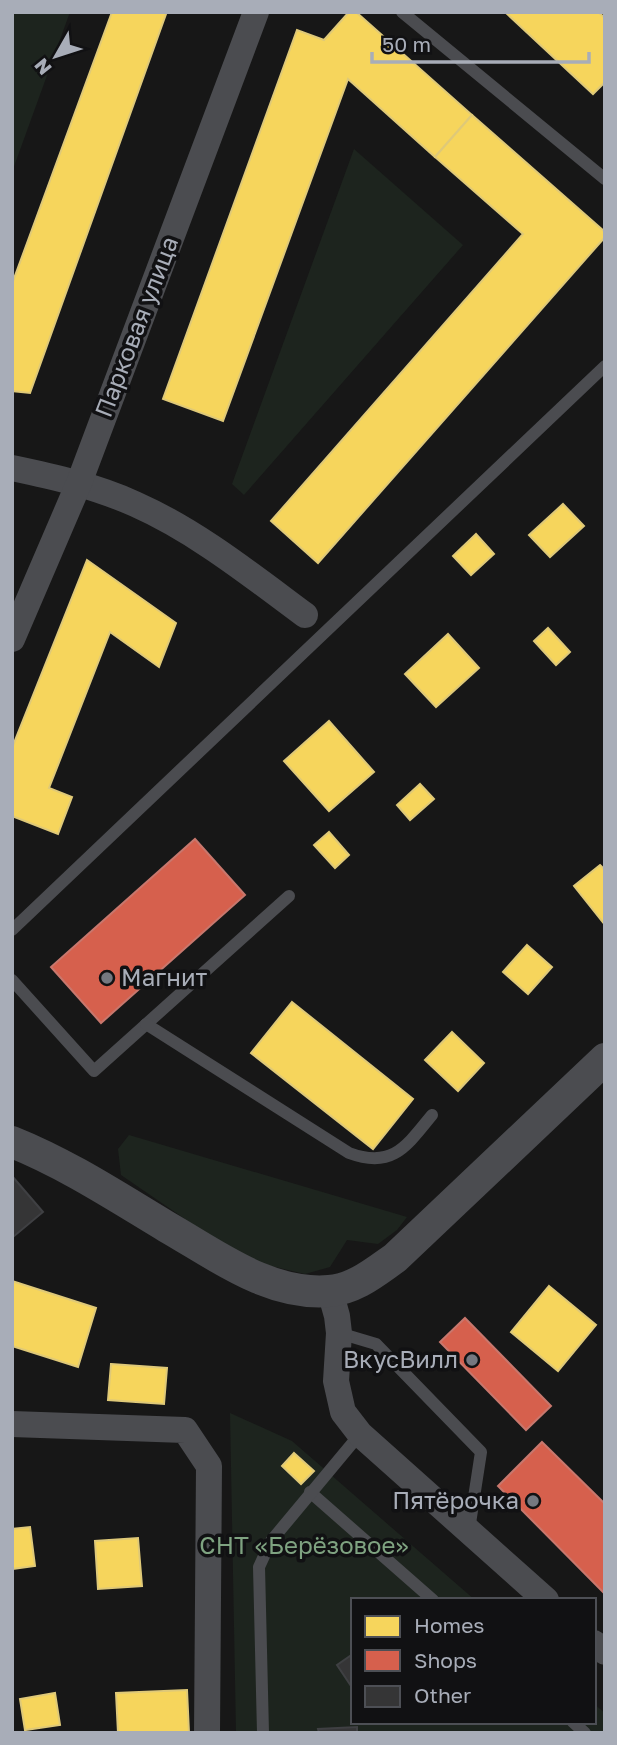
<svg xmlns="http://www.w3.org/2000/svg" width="617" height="1745" font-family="'Golos Text',sans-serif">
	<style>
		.green { fill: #1d241e }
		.homes { fill: #f6d55c; stroke: #dfc978; stroke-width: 2 }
		.shops { fill: #d6604d; stroke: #c8776d; stroke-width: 2 }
		.building { fill: #353536; stroke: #3f4043; stroke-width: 2 }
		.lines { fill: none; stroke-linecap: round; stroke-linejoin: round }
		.service { stroke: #4b4c50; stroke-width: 12 }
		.minor { stroke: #4b4c50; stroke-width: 26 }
		.tertiary { stroke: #4b4c50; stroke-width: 32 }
		.poi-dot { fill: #757880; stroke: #111113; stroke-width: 2.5 }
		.labels { text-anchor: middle; stroke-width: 7; stroke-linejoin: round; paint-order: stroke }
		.street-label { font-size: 24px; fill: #a8adb8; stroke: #111113 }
		.poi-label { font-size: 24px; fill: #a8adb8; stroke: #111113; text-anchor: end }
		.park-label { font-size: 24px; fill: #7fa381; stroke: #111113 }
	</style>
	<rect width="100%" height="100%" fill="#171717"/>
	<g class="green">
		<path d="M 12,12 L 70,12 L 12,172 Z"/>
		<path d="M 354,149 L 463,245 L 244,495 L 232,484 Z"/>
		<path d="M 129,1135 L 407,1217 L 397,1230 L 378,1244 L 347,1240 L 330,1267 L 305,1274 L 258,1263 L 220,1243 L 121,1175 L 118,1149 Z"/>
		<path d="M 230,1413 L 292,1441 L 475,1600 L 353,1600 L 353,1722 L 594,1722 L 594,1704 L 605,1713 L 605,1733 L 236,1733 Z"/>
	</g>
	<g class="homes">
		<path d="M 112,12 L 165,12 L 166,14 L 30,393 L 12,391 L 12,284 Z"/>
		<path d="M 349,12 L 356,12 L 472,115 L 435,157 L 348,79 L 223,421 L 163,399 L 297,30 L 324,40 Z"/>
		<path d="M 505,12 L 598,12 L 605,18 L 605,82 L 593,94 Z"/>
		<path d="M 472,115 L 605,232 L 605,237 L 318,563 L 271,521 L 523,234 L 435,157 Z"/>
		<path d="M 563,504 L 584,526 L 550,557 L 529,535 Z"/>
		<path d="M 476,534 L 494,554 L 471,575 L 453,556 Z"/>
		<path d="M 87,560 L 176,623 L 159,667 L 110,632 L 49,788 L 72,797 L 58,834 L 12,816 L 12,748 Z"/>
		<path d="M 548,628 L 570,652 L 556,665 L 534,641 Z"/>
		<path d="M 448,634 L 479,668 L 436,707 L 405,674 Z"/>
		<path d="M 329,721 L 374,772 L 329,811 L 284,761 Z"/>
		<path d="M 420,784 L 434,799 L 410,820 L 397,805 Z"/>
		<path d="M 329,832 L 349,855 L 335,868 L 314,845 Z"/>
		<path d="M 600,865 L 605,870 L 605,925 L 574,886 Z"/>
		<path d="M 527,945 L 552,967 L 528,994 L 503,972 Z"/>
		<path d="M 292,1002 L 413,1099 L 373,1149 L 251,1053 Z"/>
		<path d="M 452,1032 L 484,1063 L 458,1091 L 425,1060 Z"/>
		<path d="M 12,1281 L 96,1308 L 78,1367 L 12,1346 Z"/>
		<path d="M 549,1286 L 596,1325 L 558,1371 L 511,1332 Z"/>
		<path d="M 111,1364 L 167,1368 L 164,1404 L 108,1400 Z"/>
		<path d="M 294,1453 L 314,1471 L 301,1484 L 282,1466 Z"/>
		<path d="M 30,1527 L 35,1566 L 12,1569 L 12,1529 Z"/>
		<path d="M 138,1538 L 142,1586 L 98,1589 L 95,1541 Z"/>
		<path d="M 187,1690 L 189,1733 L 118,1733 L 116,1693 Z"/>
		<path d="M 55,1693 L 60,1725 L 25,1730 L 20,1699 Z"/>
	</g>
	<g class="shops">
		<path d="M 195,839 L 245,895 L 101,1023 L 51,967 Z"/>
		<path d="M 465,1318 L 551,1406 L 526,1430 L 440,1342 Z"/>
		<path d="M 542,1442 L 605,1504 L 605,1594 L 498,1486 Z"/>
	</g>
	<g class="building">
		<path d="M 12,1176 L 43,1212 L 13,1237 L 12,1236 Z"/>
		<path d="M 353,1654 L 353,1689 L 337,1665 Z"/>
		<path d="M 357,1727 L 357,1733 L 319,1733 L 318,1729 Z"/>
	</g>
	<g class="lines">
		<g class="service">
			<path d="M 402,12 L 605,179"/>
			<path d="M 12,930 L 605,366"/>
			<path d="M 12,980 L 94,1071 L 289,896"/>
			<path d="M 146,1024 L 349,1153 C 392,1169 406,1147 432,1115"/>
			<path d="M 339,1333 L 376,1344 L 481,1452 L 469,1530"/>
			<path d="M 310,1492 L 433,1600"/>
			<path d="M 573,1722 L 585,1733"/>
			<path d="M 263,1733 L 259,1567 L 271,1541 L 360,1434"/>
		</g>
		<g class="minor">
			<path d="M 12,468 C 55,477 95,486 135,504 C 196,531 251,575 305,615"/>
			<path d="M 12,639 L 79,483 L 256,12"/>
			<path d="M 330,1291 L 337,1316 L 339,1333 L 336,1381 L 343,1412 L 360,1434 L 546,1600"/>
			<path d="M 12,1424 L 185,1430 L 209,1466 L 207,1733"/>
			<path d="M 594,1643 L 605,1652"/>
		</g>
		<path class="tertiary" d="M 12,1142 C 67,1164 117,1197 167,1227 C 216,1255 269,1296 329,1291 C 355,1289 375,1272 395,1258 L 605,1059"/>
	</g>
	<g class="poi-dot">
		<circle cx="107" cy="978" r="7"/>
		<circle cx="472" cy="1360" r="7"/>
		<circle cx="533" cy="1501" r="7"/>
	</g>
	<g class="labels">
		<g class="street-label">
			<text transform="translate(137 327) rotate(-69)" y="8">Парковая улица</text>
		</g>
		<g class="poi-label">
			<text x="121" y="986" text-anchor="start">Магнит</text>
			<text x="458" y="1368">ВкусВилл</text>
			<text x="519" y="1509">Пятёрочка</text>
		</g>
		<g class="park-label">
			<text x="304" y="1554">СНТ «Берёзовое»</text>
		</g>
	</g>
	<rect width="617" height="1745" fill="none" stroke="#a8adb8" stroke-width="28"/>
	<rect x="351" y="1598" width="245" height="126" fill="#111113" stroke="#4d4f55" stroke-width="2"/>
	<rect x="365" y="1616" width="35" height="21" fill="#f6d55c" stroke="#4d4f55" stroke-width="2"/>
	<text x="414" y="1633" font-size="21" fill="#a8adb8">Homes</text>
	<rect x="365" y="1650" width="35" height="21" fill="#d6604d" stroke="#4d4f55" stroke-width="2"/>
	<text x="414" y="1668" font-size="21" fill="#a8adb8">Shops</text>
	<rect x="365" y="1686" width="35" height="21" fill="#353536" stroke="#4d4f55" stroke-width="2"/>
	<text x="414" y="1703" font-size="21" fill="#a8adb8">Other</text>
	<g transform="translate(56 56) rotate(231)" stroke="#111113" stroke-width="5" paint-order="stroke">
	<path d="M0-5L12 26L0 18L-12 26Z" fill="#a8adb8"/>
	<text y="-10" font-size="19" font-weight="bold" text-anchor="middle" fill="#a8adb8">N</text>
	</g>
	<path d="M372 52v10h217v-10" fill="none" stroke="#a8adb8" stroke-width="3.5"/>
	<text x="382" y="52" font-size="21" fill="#a8adb8" stroke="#111113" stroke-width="5" paint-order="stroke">50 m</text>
</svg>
